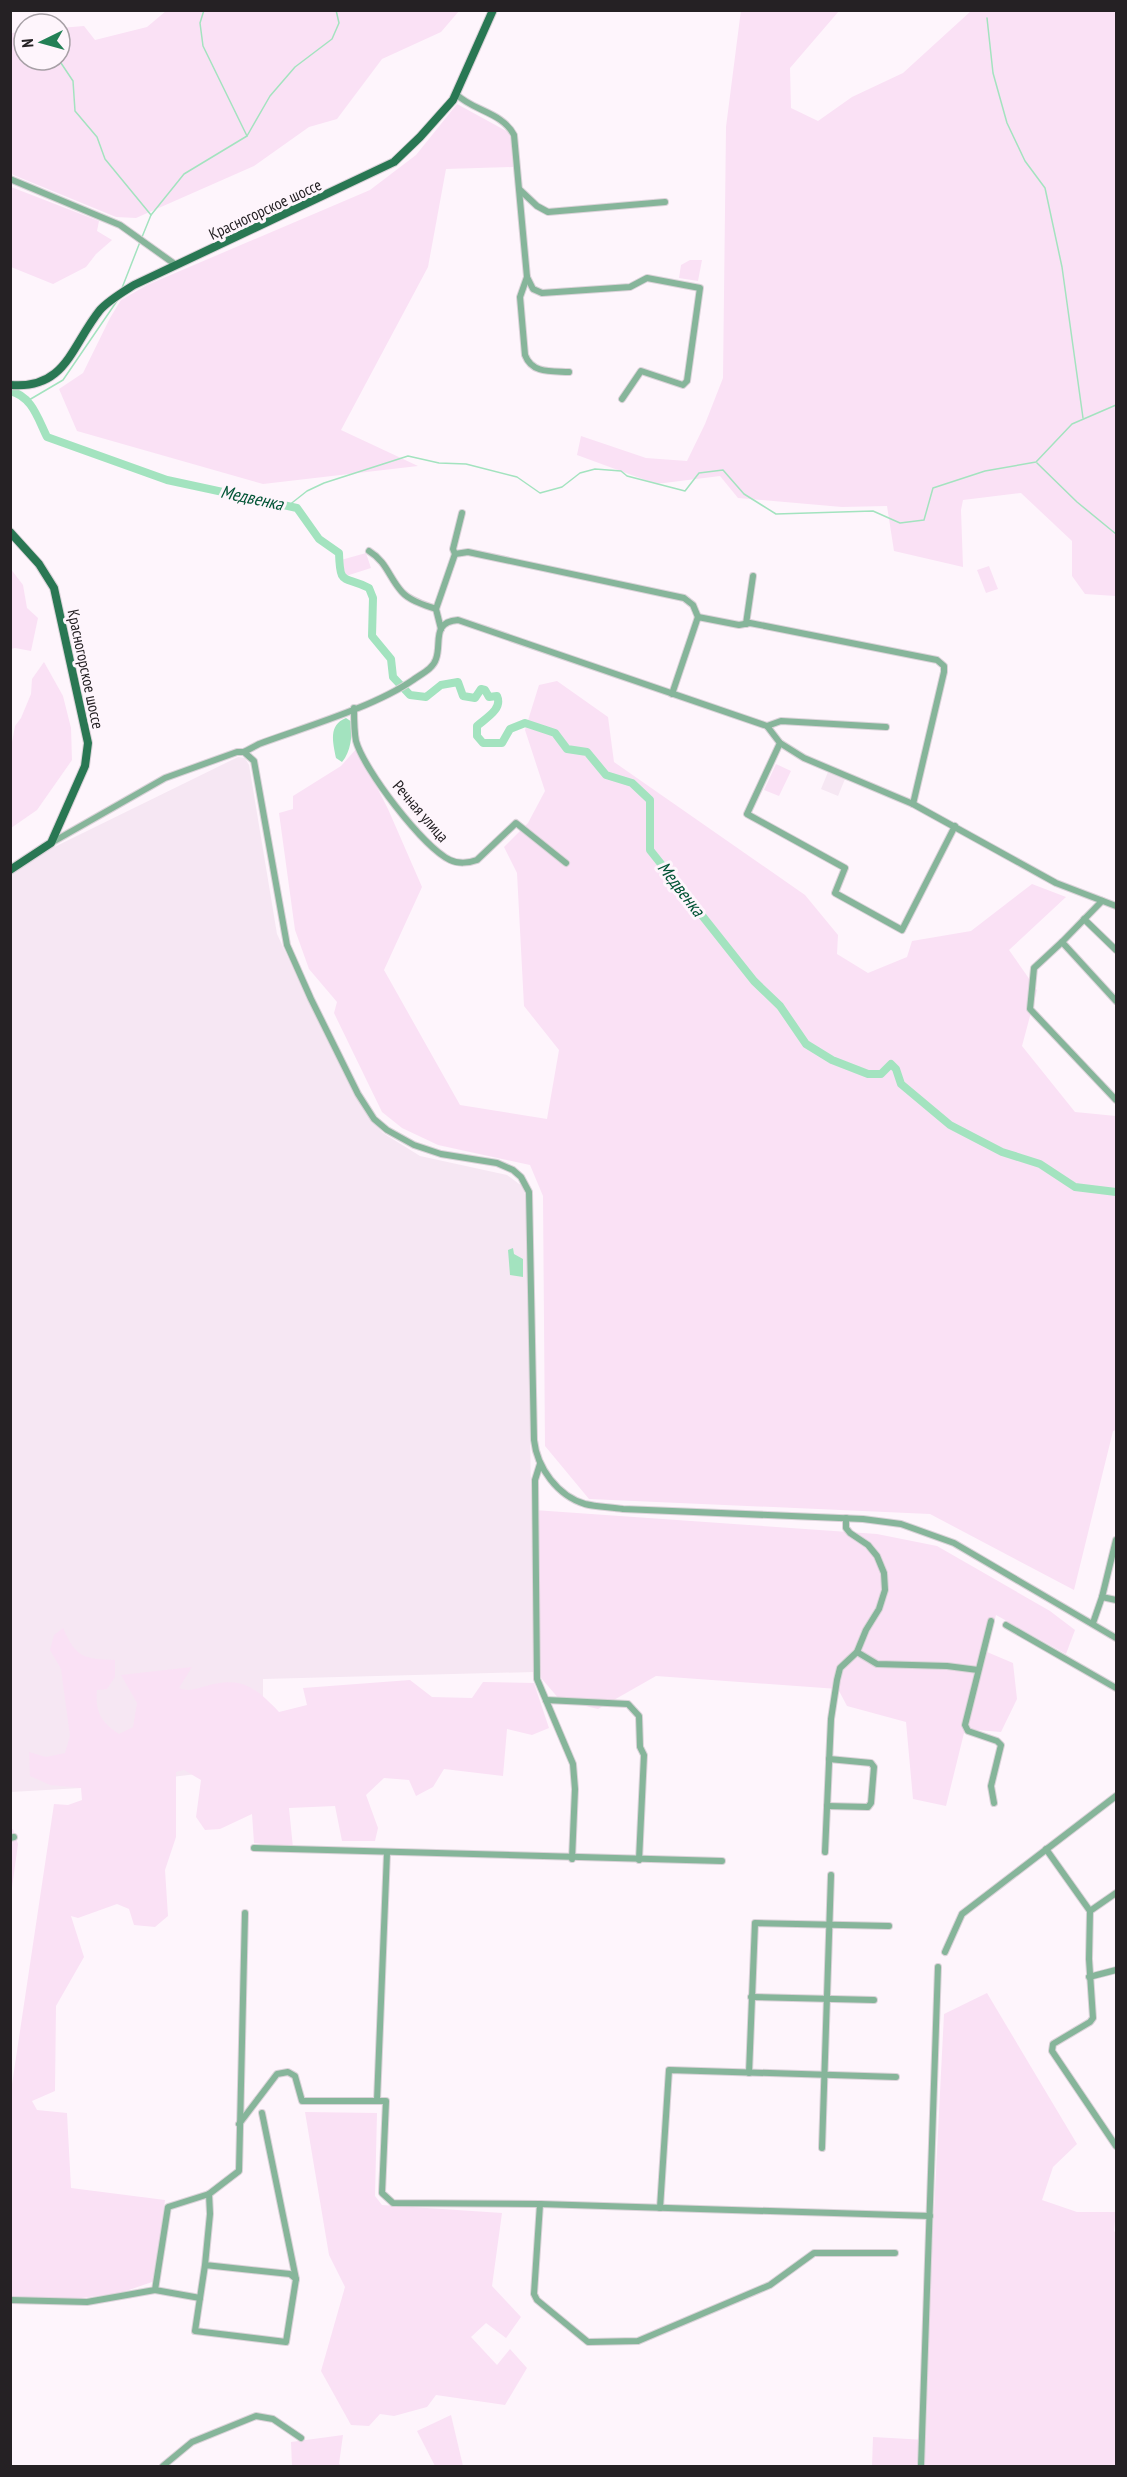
<svg xmlns="http://www.w3.org/2000/svg" width="1127" height="2477" font-family="'PT Sans Narrow',sans-serif">
	<style>
		.built { fill: #f6e7f3 }
		.green { fill: #fae1f5 }
		.water { fill: #a3e3bf }
		.lines { fill: none; stroke-linecap: round; stroke-linejoin: round }
		.stream { stroke: #a3e3bf; stroke-width: 1.5 }
		.river { stroke: #a3e3bf; stroke-width: 8 }
		.minor-casing { stroke: #dbd3d9; stroke-width: 8 }
		.major-casing { stroke: #dbd3d9; stroke-width: 10 }
		.minor { stroke: #86b59a; stroke-width: 6 }
		.major { stroke: #297753; stroke-width: 8 }
		.labels { text-anchor: middle; stroke-width: 6; stroke-linejoin: round; paint-order: stroke }
		.street-label { font-size: 16px; fill: #252124; stroke: #fef5fc }
		.water-label { font-size: 18px; font-style: italic; fill: #005334; stroke: #fef5fc }
	</style>
	<rect width="100%" height="100%" fill="#fef5fc"/>
	<g class="built">
		<path d="M 238,757 L 245,758 L 249,765 L 277,934 L 326,1038 L 368,1116 L 383,1133 L 420,1156 L 507,1175 L 522,1186 L 526,1197 L 534,1672 L 263,1679 L 263,1766 L 81,1788 L 11,1792 L 11,875 L 38,855 Z"/>
		<path d="M 828,772 L 845,779 L 838,796 L 821,789 Z"/>
	</g>
	<g class="green">
		<path d="M 741,10 L 839,11 L 790,68 L 791,108 L 818,121 L 852,97 L 903,73 L 971,11 L 1116,11 L 1116,596 L 1085,594 L 1072,576 L 1072,541 L 1021,493 L 963,500 L 961,510 L 963,567 L 894,551 L 887,506 L 842,507 L 738,498 L 720,476 L 656,484 L 577,455 L 581,436 L 646,458 L 687,461 L 705,424 L 723,378 L 726,127 Z"/>
		<path d="M 166,11 L 166,10 L 459,11 L 441,32 L 382,59 L 337,119 L 309,127 L 254,166 L 136,218 L 116,217 L 11,174 L 11,33 L 24,32 L 24,60 L 60,60 L 60,28 L 84,26 L 95,40 L 147,27 Z"/>
		<path d="M 457,104 L 510,133 L 513,167 L 446,169 L 428,267 L 341,430 L 418,466 L 263,484 L 77,431 L 59,389 L 83,373 L 110,318 L 121,300 L 147,285 L 370,190 L 416,155 Z"/>
		<path d="M 11,187 L 99,221 L 97,231 L 112,240 L 96,254 L 86,267 L 53,284 L 11,267 Z"/>
		<path d="M 690,260 L 702,260 L 698,281 L 679,278 L 681,265 Z"/>
		<path d="M 366,553 L 371,568 L 346,576 L 341,560 Z"/>
		<path d="M 989,566 L 998,589 L 986,593 L 977,570 Z"/>
		<path d="M 10,568 L 23,585 L 27,608 L 38,618 L 31,651 L 15,648 L 11,649 Z"/>
		<path d="M 44,662 L 63,696 L 71,728 L 72,760 L 37,810 L 11,828 L 10,753 L 15,726 L 21,718 L 31,694 L 32,679 Z"/>
		<path d="M 557,681 L 608,717 L 614,762 L 805,895 L 838,935 L 837,954 L 868,973 L 907,957 L 912,941 L 971,931 L 1032,884 L 1066,897 L 1009,950 L 1037,990 L 1022,1046 L 1075,1112 L 1116,1116 L 1116,1430 L 1113,1431 L 1074,1590 L 930,1514 L 589,1499 L 545,1446 L 543,1196 L 530,1165 L 438,1145 L 402,1128 L 382,1112 L 334,1013 L 337,1002 L 309,969 L 295,930 L 279,813 L 293,809 L 293,796 L 341,766 L 357,748 L 388,809 L 422,887 L 384,970 L 460,1105 L 547,1119 L 559,1050 L 524,1006 L 517,873 L 504,847 L 528,823 L 545,791 L 525,730 L 539,685 Z"/>
		<path d="M 776,764 L 791,771 L 779,796 L 764,790 Z"/>
		<path d="M 534,1510 L 877,1534 L 937,1546 L 1050,1611 L 1075,1630 L 1066,1654 L 996,1615 L 987,1652 L 1013,1663 L 1017,1699 L 1001,1732 L 965,1729 L 946,1806 L 913,1799 L 906,1722 L 847,1706 L 838,1689 L 656,1676 L 598,1709 L 560,1700 L 536,1672 Z"/>
		<path d="M 63,1628 C 76,1658 84,1659 115,1660 L 115,1677 L 107,1689 L 97,1690 C 95,1712 101,1722 119,1734 L 133,1727 L 137,1703 L 121,1675 L 192,1667 L 179,1688 C 189,1692 195,1689 206,1686 C 242,1676 255,1687 279,1712 L 307,1705 L 303,1688 L 410,1680 L 432,1697 L 472,1698 L 483,1682 L 534,1683 L 549,1728 L 532,1735 L 507,1729 L 503,1776 L 444,1769 L 433,1787 L 416,1796 L 409,1780 L 384,1778 L 366,1795 L 378,1828 L 375,1841 L 342,1841 L 335,1806 L 289,1808 L 293,1848 L 254,1843 L 252,1814 L 220,1829 L 205,1830 L 196,1817 L 201,1780 L 184,1770 L 176,1772 L 176,1837 L 165,1870 L 168,1916 L 155,1927 L 134,1925 L 129,1909 L 117,1904 L 78,1918 L 71,1916 L 84,1957 L 56,2006 L 55,2091 L 32,2101 L 37,2110 L 67,2113 L 71,2188 L 165,2200 L 155,2281 L 120,2293 L 66,2300 L 11,2296 L 11,2091 L 54,1804 L 68,1805 L 82,1800 L 81,1788 L 50,1785 L 30,1776 L 29,1752 L 46,1757 L 65,1753 L 70,1736 L 61,1669 L 50,1650 L 54,1635 Z"/>
		<path d="M 13,1829 L 18,1844 L 11,1895 L 10,1830 Z"/>
		<path d="M 987,1993 L 1077,2144 L 1053,2167 L 1042,2200 L 1077,2212 L 1116,2212 L 1114,2231 L 1116,2233 L 1116,2466 L 872,2466 L 873,2437 L 926,2440 L 929,2309 L 944,2014 Z"/>
		<path d="M 305,2112 L 377,2113 L 375,2196 L 382,2205 L 502,2213 L 492,2286 L 521,2317 L 506,2338 L 486,2323 L 471,2337 L 497,2365 L 510,2349 L 527,2368 L 505,2405 L 436,2395 L 427,2407 L 394,2416 L 380,2414 L 369,2426 L 351,2425 L 321,2371 L 345,2287 L 329,2255 Z"/>
		<path d="M 451,2415 L 463,2466 L 435,2466 L 417,2431 Z"/>
		<path d="M 343,2435 L 339,2464 L 342,2466 L 292,2466 L 291,2442 Z"/>
	</g>
	<g class="water">
		<path d="M 346,718 L 352,722 C 352,735 351,752 342,762 L 336,758 C 333,742 328,725 346,718 Z"/>
		<path d="M 513,1248 L 514,1254 L 523,1259 L 523,1277 L 510,1275 L 508,1250 Z"/>
	</g>
	<g class="lines">
		<g class="stream">
			<path d="M 204,10 L 200,23 L 203,46 L 247,136"/>
			<path d="M 987,18 L 993,73 L 1007,123 L 1025,161 L 1045,188 L 1062,267 L 1083,418"/>
			<path d="M 60,53 L 61,63 L 73,81 L 75,111 L 97,137 L 105,159 L 151,215"/>
			<path d="M 142,237 L 151,215 L 184,174 L 247,136 L 270,96 L 295,67 L 332,39 L 339,23 L 336,10"/>
			<path d="M 122,288 L 140,242"/>
			<path d="M 29,400 L 63,380 L 117,301"/>
			<path d="M 1037,463 L 1077,502 L 1116,534"/>
			<path d="M 288,506 L 307,491 L 324,483 L 408,456 L 439,463 L 466,464 L 517,477 L 540,493 L 562,487 L 580,473 L 595,469 L 621,471 L 627,476 L 685,491 L 699,473 L 723,470 L 744,494 L 776,514 L 873,511 L 900,523 L 924,520 L 933,488 L 985,471 L 1036,462 L 1072,424 L 1116,405"/>
		</g>
		<path class="river" d="M 10,391 C 32,396 38,419 47,437 L 167,480 L 297,508 L 319,539 L 339,553 C 340,587 343,575 369,588 L 373,598 L 372,636 L 391,659 L 393,677 L 410,695 L 426,697 L 441,685 L 458,682 L 463,696 L 475,698 L 481,689 L 485,690 L 489,697 L 497,696 C 503,709 486,718 477,726 L 477,736 L 483,743 L 502,743 L 510,729 L 525,723 L 555,733 L 567,749 L 587,752 L 606,775 L 632,783 L 650,800 L 650,850 L 754,981 L 780,1006 L 806,1044 L 832,1060 L 868,1074 L 881,1074 L 891,1064 L 896,1069 L 901,1084 L 950,1125 L 1002,1152 L 1040,1164 L 1075,1187 L 1116,1192"/>
		<defs>
			<g id="minor">
				<path d="M 456,94 C 473,111 502,112 514,135 L 527,277 L 533,289 L 542,293 L 630,287 L 647,278 L 700,288 L 687,381 L 683,385 L 641,371 L 622,399"/>
				<path d="M 10,179 L 120,225 L 176,265"/>
				<path d="M 520,190 L 537,206 L 548,212 L 665,202"/>
				<path d="M 527,277 L 520,297 L 525,355 C 532,374 552,371 569,372"/>
				<path d="M 369,551 C 387,562 389,578 402,592 C 410,601 425,605 436,609"/>
				<path d="M 455,554 L 453,549 L 462,513"/>
				<path d="M 746,624 L 753,576"/>
				<path d="M 441,629 L 436,609 L 455,554 L 468,552 L 684,598 L 693,605 L 698,617"/>
				<path d="M 672,694 L 698,617 L 739,625 L 750,623 L 937,660 L 944,666 L 944,672 L 913,804"/>
				<path d="M 354,708 C 354,719 354,731 356,741 C 364,770 423,847 450,860 C 458,864 469,863 477,860 L 516,823 L 566,863"/>
				<path d="M 767,726 L 781,721 L 886,727"/>
				<path d="M 780,743 L 747,814 L 845,868 L 835,893 L 902,930 L 955,826"/>
				<path d="M 244,752 L 254,761 L 287,945 L 311,999 L 358,1094 L 374,1119 L 387,1130 L 414,1145 L 441,1154 L 497,1163 L 513,1170 L 521,1177 L 529,1192 L 534,1440 C 537,1468 558,1496 585,1504 C 597,1507 611,1507 623,1509 L 863,1519 L 901,1524 L 954,1543 L 1116,1638"/>
				<path d="M 51,843 L 165,778 L 237,752 L 244,752 L 259,744 C 305,727 374,707 413,680 C 421,674 433,669 436,659 C 442,643 431,622 458,620 L 767,726 L 780,743 L 804,758 L 913,804 L 1056,883 L 1116,906"/>
				<path d="M 1102,901 L 1062,942 L 1116,1001"/>
				<path d="M 1084,919 L 1116,950"/>
				<path d="M 1062,942 L 1034,968 L 1030,1009 L 1116,1100"/>
				<path d="M 540,1464 L 535,1480 L 537,1679 L 573,1764 L 575,1789 L 572,1859"/>
				<path d="M 1102,1597 L 1116,1600"/>
				<path d="M 991,1621 L 965,1725 L 968,1731 L 997,1741 L 1001,1745 L 991,1786 L 994,1803"/>
				<path d="M 1093,1623 L 1102,1597 L 1116,1540"/>
				<path d="M 1006,1625 L 1116,1688"/>
				<path d="M 857,1652 L 877,1664 L 947,1666 L 978,1670"/>
				<path d="M 546,1700 L 628,1704 L 639,1716 L 640,1747 L 644,1755 L 639,1860"/>
				<path d="M 827,1806 L 868,1807 L 871,1803 L 874,1767 L 871,1763 L 829,1759"/>
				<path d="M 10,1838 L 14,1837"/>
				<path d="M 254,1848 L 722,1861"/>
				<path d="M 1046,1849 L 1090,1911 L 1089,1959 L 1093,2018 L 1090,2022 L 1053,2044 L 1052,2051 L 1116,2146"/>
				<path d="M 825,1852 L 831,1719 L 837,1680 L 840,1668 L 857,1652 L 866,1630 L 879,1609 L 885,1590 L 884,1573 L 877,1556 L 868,1545 L 850,1533 L 846,1528 L 846,1518"/>
				<path d="M 1090,1911 L 1116,1893"/>
				<path d="M 945,1952 L 962,1914 L 1116,1796"/>
				<path d="M 1089,1977 L 1116,1970"/>
				<path d="M 751,1997 L 874,2000"/>
				<path d="M 749,2073 L 755,1923 L 889,1926"/>
				<path d="M 377,2101 L 387,1853"/>
				<path d="M 262,2113 L 296,2279"/>
				<path d="M 239,2124 L 277,2074 L 288,2072 L 295,2076 L 302,2101 L 386,2101 L 382,2193 L 393,2203 L 540,2204 L 930,2216"/>
				<path d="M 822,2148 L 831,1875"/>
				<path d="M 540,2204 L 534,2294 L 537,2300 L 588,2342 L 638,2341 L 770,2285 L 814,2253 L 895,2253"/>
				<path d="M 660,2208 L 669,2070 L 896,2077"/>
				<path d="M 205,2265 L 195,2331 L 286,2342 L 296,2279 L 290,2274 L 205,2265 L 210,2214 L 209,2194"/>
				<path d="M 155,2290 L 200,2298"/>
				<path d="M 10,2300 L 87,2302 L 155,2290 L 168,2207 L 209,2194 L 239,2171 L 245,1913"/>
				<path d="M 163,2466 L 192,2442 L 256,2416 L 273,2419 L 301,2438"/>
				<path d="M 921,2466 L 938,1967"/>
			</g>
			<g id="major">
				<path d="M 10,385 C 66,390 71,346 100,310 C 109,300 123,292 134,285 L 394,162 L 420,137 L 453,100 L 493,10"/>
				<path d="M 10,532 L 39,564 L 54,588 L 88,743 L 85,766 L 51,843 L 10,870"/>
			</g>
		</defs>
		<use href="#minor" class="minor-casing"/>
		<use href="#major" class="major-casing"/>
		<use href="#minor" class="minor"/>
		<use href="#major" class="major"/>
	</g>
	<g class="labels">
		<g class="street-label">
			<text transform="translate(265 209) rotate(-25)" y="6">Красногорское шоссе</text>
			<text transform="translate(86 669) rotate(78)" y="6">Красногорское шоссе</text>
			<text transform="translate(421 811) rotate(49)" y="6">Речная улица</text>
		</g>
		<g class="water-label">
			<text transform="translate(252 498) rotate(12)" y="6">Медвенка</text>
			<text transform="translate(681 889) rotate(52)" y="6">Медвенка</text>
		</g>
	</g>
	<rect width="1127" height="2477" fill="none" stroke="#252124" stroke-width="24"/>
	<g transform="translate(42 42) rotate(265)"><circle r="28" fill="#fef5fc" stroke="#a7a0a6" stroke-width="1.5"/>
	<path d="M0-4.5L10 22L0 15L-10 22Z" fill="#238056"/>
	<text y="-9" font-size="16" font-weight="bold" text-anchor="middle" fill="#252124">N</text>
	</g>
</svg>
